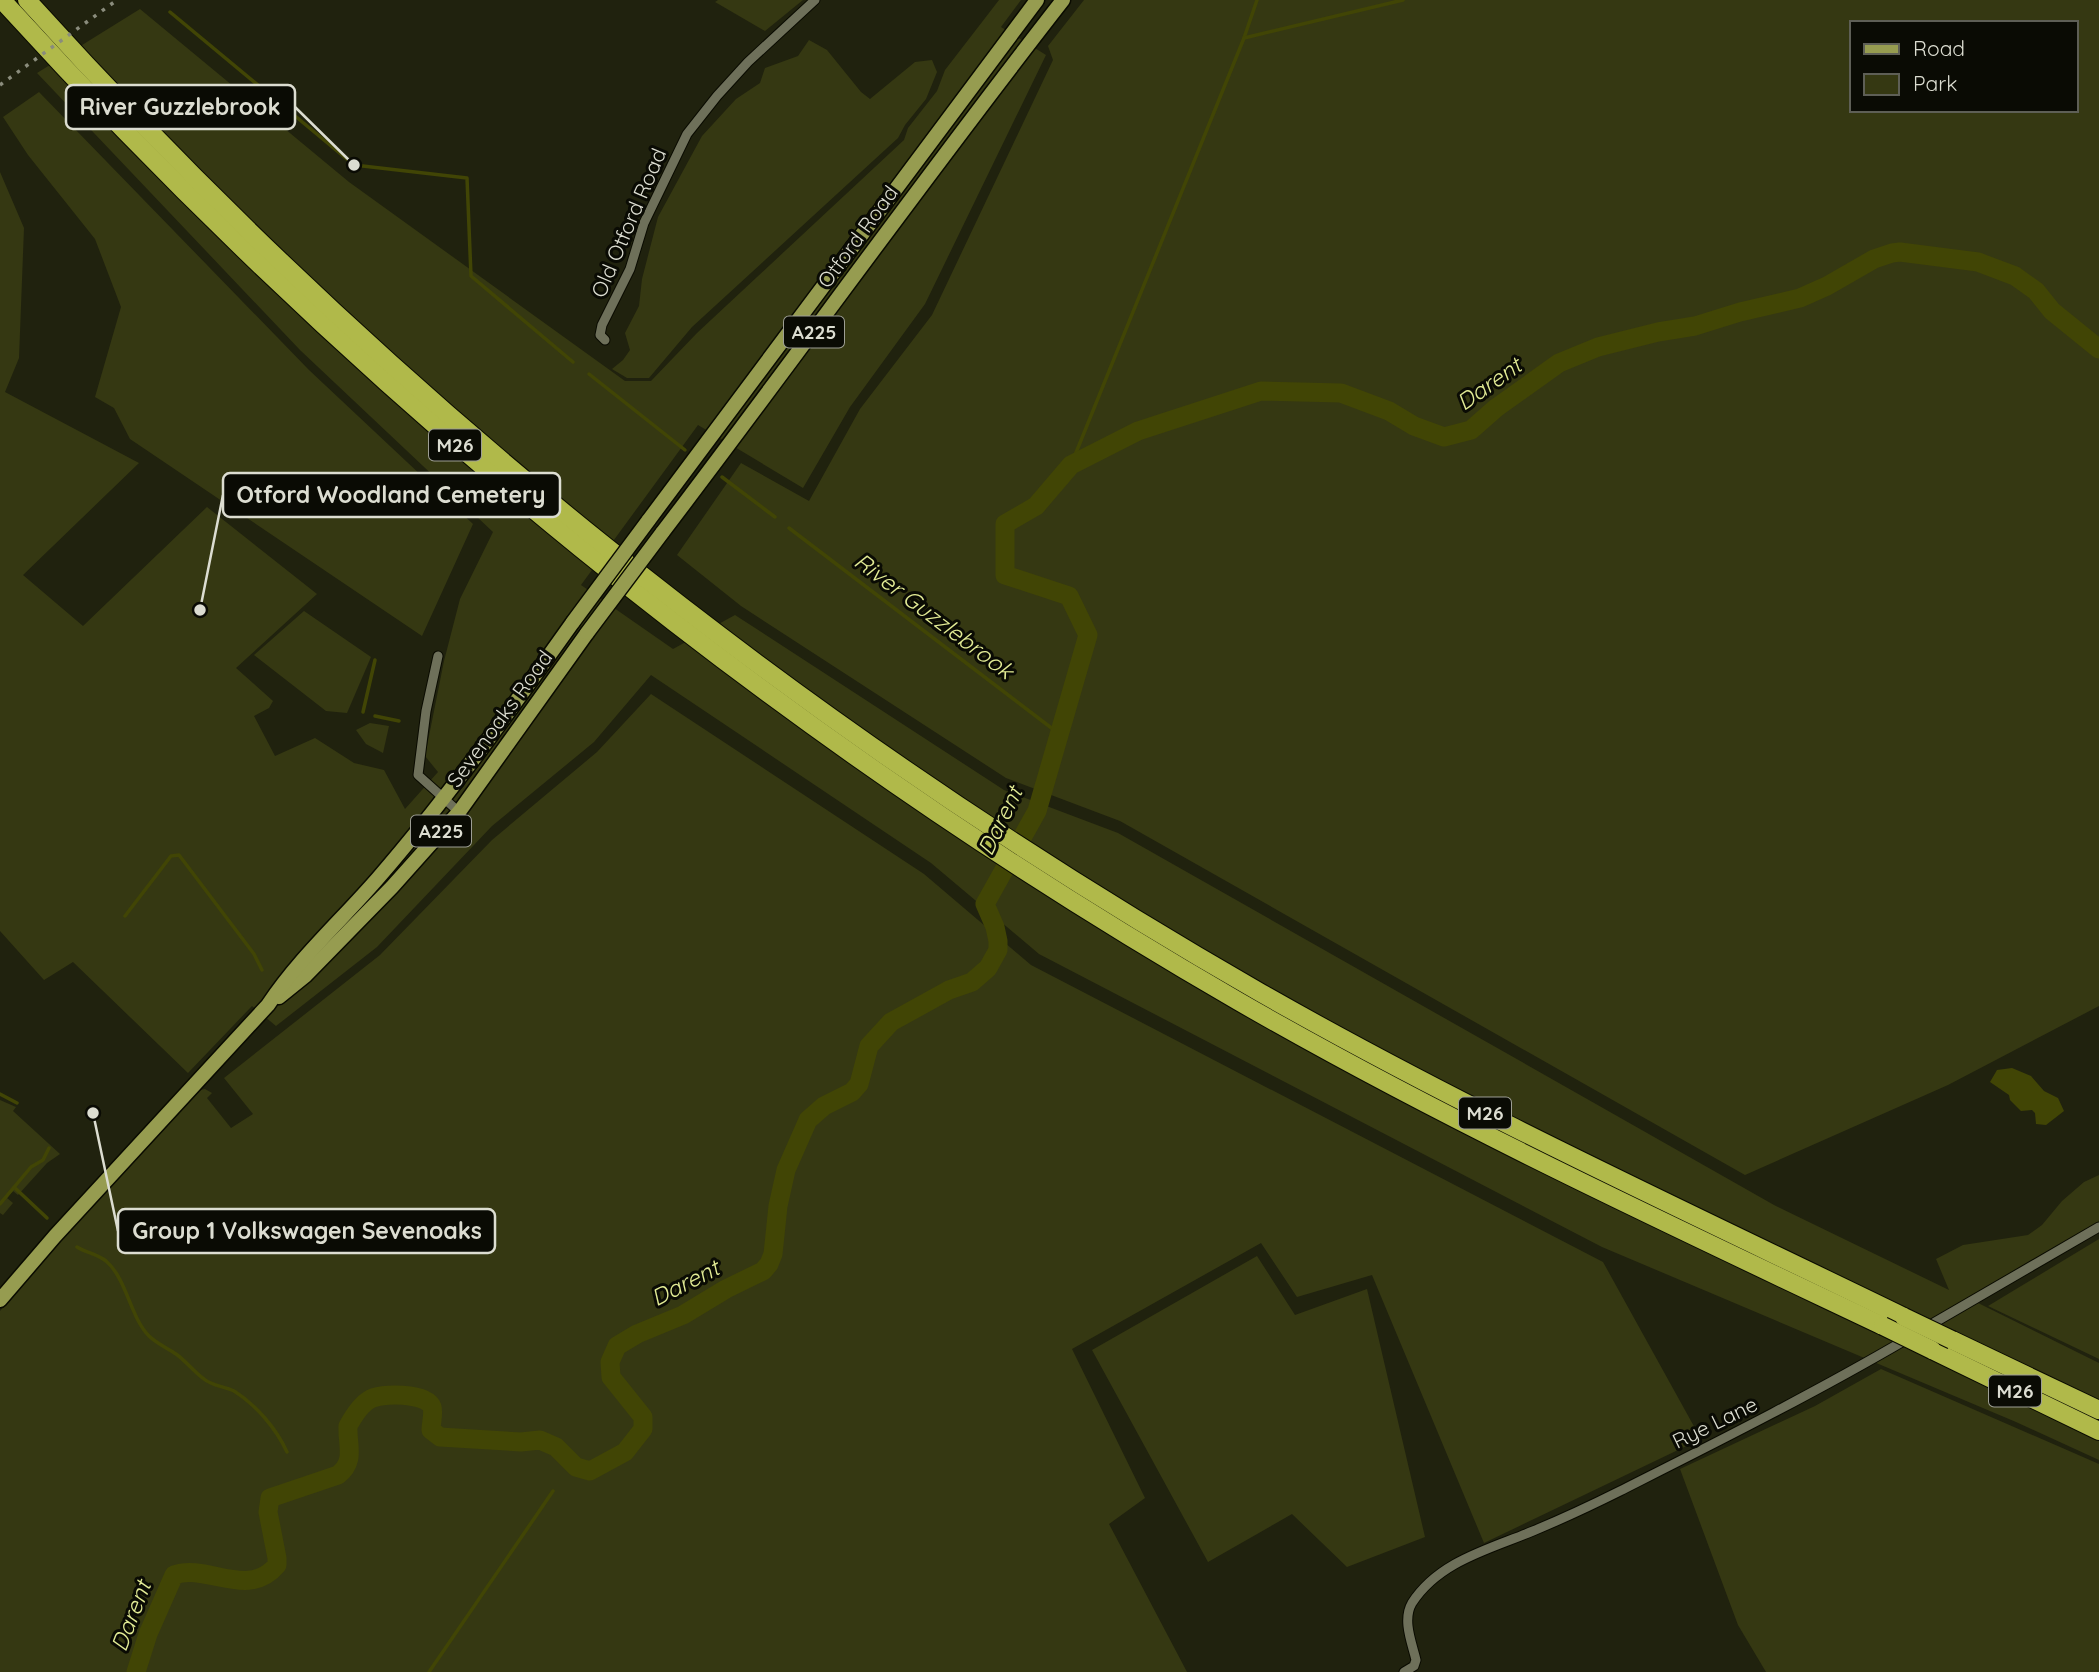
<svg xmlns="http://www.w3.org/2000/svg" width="2099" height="1672" font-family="Quicksand,sans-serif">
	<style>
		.green { fill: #353812; fill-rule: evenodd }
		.water { fill: #414505 }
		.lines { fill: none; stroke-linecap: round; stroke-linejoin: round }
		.stream { stroke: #414505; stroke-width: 3.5 }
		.river { stroke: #414505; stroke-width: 19 }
		.minor-casing { stroke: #0a0b00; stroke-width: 11 }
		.primary-casing { stroke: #0a0b00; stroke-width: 17 }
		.motorway-casing { stroke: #0a0b00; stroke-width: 20 }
		.minor { stroke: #6e705a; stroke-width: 9 }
		.primary { stroke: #969c50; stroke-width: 14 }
		.motorway { stroke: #b0b94a; stroke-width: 18 }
		.rail { stroke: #8a8c7c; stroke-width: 3.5; stroke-dasharray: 3.5 7; stroke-linecap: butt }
		.primary-bridge-casing { stroke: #0a0b00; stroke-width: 17; stroke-linecap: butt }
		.motorway-bridge-casing { stroke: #0a0b00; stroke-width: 20; stroke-linecap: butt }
		.primary-bridge { stroke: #969c50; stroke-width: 14 }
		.motorway-bridge { stroke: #b0b94a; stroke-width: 18 }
		.labels { text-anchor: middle; stroke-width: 6; stroke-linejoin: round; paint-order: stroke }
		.shield { fill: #0a0b04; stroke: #9d9e94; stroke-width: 2 }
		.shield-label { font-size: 19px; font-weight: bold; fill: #dcddd1 }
		.street-label { font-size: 21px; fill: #dcddd1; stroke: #0a0b04 }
		.water-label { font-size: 23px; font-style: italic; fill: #e3ec95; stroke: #0a0b04 }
		.leader { fill: none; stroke: #dcddd1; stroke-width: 2.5 }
		.callout-dot { fill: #dcddd1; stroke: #0a0b04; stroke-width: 2.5 }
		.callout { fill: #0a0b04; stroke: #dcddd1; stroke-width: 2.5 }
		.callout-label { font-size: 23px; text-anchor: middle; font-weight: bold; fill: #dcddd1 }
	</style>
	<rect width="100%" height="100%" fill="#20220e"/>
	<g class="green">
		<path d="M 718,0 L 803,0 L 765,31 L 715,2 Z"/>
		<path d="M 999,0 L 1021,0 L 1001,27 L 1046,55 L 925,304 L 850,407 L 803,488 L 698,425 L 581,585 L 673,649 L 735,615 L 1004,790 L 1118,833 L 1774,1205 L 1949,1290 L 1936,1259 L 1963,1245 L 2028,1235 L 2042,1225 L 2062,1201 L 2084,1182 L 2099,1175 L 2099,1222 L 1970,1299 L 2099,1363 L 2099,1460 L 2016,1422 L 1602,1247 L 1039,954 L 931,863 L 651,675 L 594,742 L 492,826 L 377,947 L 276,1026 L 252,1006 L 188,1073 L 73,962 L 44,980 L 0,931 L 0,172 L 24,228 L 19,358 L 5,392 L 139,463 L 23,575 L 83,626 L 207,507 L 317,594 L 236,668 L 273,701 L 269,708 L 254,716 L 275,756 L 315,738 L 354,763 L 384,770 L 405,809 L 438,772 L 425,756 L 444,661 L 460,599 L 493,532 L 300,350 L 37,73 L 140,9 L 349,182 L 625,381 L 651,381 L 697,333 L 904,140 L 908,128 L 937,91 L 945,70 Z"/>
		<path d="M 1084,0 L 2099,0 L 2099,1006 L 1948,1085 L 1745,1175 L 1120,821 L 1006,778 L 741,606 L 677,555 L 741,463 L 809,501 L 860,409 L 932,315 L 1053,60 L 1048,46 ZM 1852,23 L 2076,23 L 2076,110 L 1852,110 Z"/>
		<path d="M 809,40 L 827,50 L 861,92 L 870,99 L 915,62 L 932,60 L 937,72 L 926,99 L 905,125 L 898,138 L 692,327 L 649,378 L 627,378 L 612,369 L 623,360 L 630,350 L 625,333 L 639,306 L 642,279 L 658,217 L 702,136 L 736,99 L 760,83 L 765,68 L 798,56 Z"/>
		<path d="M 39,92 L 309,370 L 473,524 L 422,636 L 130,439 L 114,408 L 95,397 L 121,307 L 95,239 L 28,155 L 3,117 Z"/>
		<path d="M 304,611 L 371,657 L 347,713 L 326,711 L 254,655 Z"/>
		<path d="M 651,694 L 924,874 L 1031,965 L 1603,1262 L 1701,1439 L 1484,1543 L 1372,1275 L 1297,1297 L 1261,1243 L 1072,1349 L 1145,1498 L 1109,1524 L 1187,1672 L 0,1672 L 0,1311 L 79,1218 L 200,1090 L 205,1089 L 212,1093 L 207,1098 L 231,1128 L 253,1114 L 224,1078 L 380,955 L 492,840 L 597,752 Z"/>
		<path d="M 370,723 L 389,726 L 383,753 L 366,744 L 356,730 Z"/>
		<path d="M 0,1100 L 16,1107 L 13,1111 L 60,1154 L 47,1163 L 18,1195 L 13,1191 L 7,1198 L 13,1203 L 3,1215 L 0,1213 Z"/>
		<path d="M 2099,1239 L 2099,1359 L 1988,1306 Z"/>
		<path d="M 1257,1256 L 1295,1315 L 1367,1289 L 1425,1537 L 1347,1567 L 1292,1514 L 1208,1562 L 1092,1350 Z"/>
		<path d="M 1881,1369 L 2099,1464 L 2099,1672 L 1766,1672 L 1738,1625 L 1680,1469 L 1815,1406 Z"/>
	</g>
	<path class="water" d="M 2012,1068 L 2031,1076 L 2044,1091 L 2058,1098 L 2064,1111 L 2046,1125 L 2036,1124 L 2035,1113 L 2032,1110 L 2021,1111 L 2010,1100 L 2009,1095 L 1990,1082 L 1997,1070 Z"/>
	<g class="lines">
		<g class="stream">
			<path d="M 170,12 L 354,165 L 467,178 L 471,276 L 573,362"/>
			<path d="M 1244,38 L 1257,0"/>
			<path d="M 589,374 L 685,450"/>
			<path d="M 1071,465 L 1244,38 L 1403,0"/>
			<path d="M 722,477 L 775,517"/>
			<path d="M 789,528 L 1058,733"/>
			<path d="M 363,712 L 375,660"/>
			<path d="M 375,716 L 399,721"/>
			<path d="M 125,916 L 171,856 L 179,855 L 254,954 L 262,970"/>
			<path d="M 0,1094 L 17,1103"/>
			<path d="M 15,1188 L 47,1218"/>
			<path d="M 0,1204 L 31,1167 L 43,1160 L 49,1148"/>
			<path d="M 77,1247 C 87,1253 97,1254 106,1261 C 127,1279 130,1317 149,1336 C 156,1343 167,1348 176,1354 C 186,1361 194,1372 204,1379 C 212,1386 224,1386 234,1391 C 256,1405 276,1428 287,1452"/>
			<path d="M 429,1672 L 553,1491"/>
		</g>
		<path class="river" d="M 136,1672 L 148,1634 L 174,1575 C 207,1563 248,1600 277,1565 L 277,1558 L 268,1512 L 270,1498 L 338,1475 C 356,1461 347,1445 348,1426 C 353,1417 360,1405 369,1400 C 380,1392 427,1393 432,1407 C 434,1414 431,1423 431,1430 L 440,1437 L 521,1442 L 540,1440 L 556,1447 L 576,1467 L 590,1471 L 625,1452 L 643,1429 L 643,1417 L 611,1377 L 610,1362 L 617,1346 L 637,1334 L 683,1315 L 726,1289 L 763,1271 L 769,1264 L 773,1254 L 778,1206 L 786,1170 L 808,1120 L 824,1106 L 852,1092 L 859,1084 L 869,1046 L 891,1022 L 949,990 L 972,982 L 988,968 L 998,950 L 998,941 L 995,927 L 985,904 L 1037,811 L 1088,635 L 1069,596 L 1005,575 L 1005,524 L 1036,506 L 1071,465 L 1138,431 L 1261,391 L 1341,393 L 1389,411 L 1414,426 L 1444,437 L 1471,430 L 1496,408 L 1559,363 L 1598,347 L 1658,332 L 1695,326 L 1740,312 L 1800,298 L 1827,286 L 1874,259 L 1892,253 L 1900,252 L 1978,262 L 2015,276 L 2036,291 L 2052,311 L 2099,349"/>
		<defs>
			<g id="minor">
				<path d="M 605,340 L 600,335 L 602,325 L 630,269 L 644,223 L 687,134 L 717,96 L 748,62 L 815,0"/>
				<path d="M 438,656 L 426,711 L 418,775 L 459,812"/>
				<path d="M 1925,1328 L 2099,1227"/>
				<path d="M 1404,1672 L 1414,1666 L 1416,1660 C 1412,1643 1402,1620 1412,1603 C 1439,1561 1490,1549 1533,1531 C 1562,1519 1592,1505 1620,1491 C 1717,1442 1813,1394 1907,1339"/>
			</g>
			<g id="primary">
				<path d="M 648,521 C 779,348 906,173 1037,0"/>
				<path d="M 662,533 C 797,356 926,175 1063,0"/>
				<path d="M 279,997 L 305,976 L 392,887 L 459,812 L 587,633"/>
				<path d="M 0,1300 L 55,1236 L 268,1005 C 300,957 342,920 379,877 C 449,796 511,709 573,622"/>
			</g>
			<g id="motorway">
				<path d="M 2,0 C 361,395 775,734 1238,1001 C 1446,1121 1666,1223 1883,1326"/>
				<path d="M 27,0 C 382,394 801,730 1261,993 C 1470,1112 1688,1212 1904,1317"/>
				<path d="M 1952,1340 L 2099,1410"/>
				<path d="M 1932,1350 L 2099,1431"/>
			</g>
		</defs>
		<use href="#minor" class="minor-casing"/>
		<use href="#primary" class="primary-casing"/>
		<use href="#motorway" class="motorway-casing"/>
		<use href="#minor" class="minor"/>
		<use href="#primary" class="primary"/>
		<use href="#motorway" class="motorway"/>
		<path class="rail" d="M 0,85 L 117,0"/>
		<defs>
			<g id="primary-bridge">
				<path d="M 573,622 L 648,521"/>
				<path d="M 587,633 L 662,533"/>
			</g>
			<g id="motorway-bridge">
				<path d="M 1904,1317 L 1952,1340"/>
				<path d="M 1883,1326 L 1932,1350"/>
			</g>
		</defs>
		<use href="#primary-bridge" class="primary-bridge-casing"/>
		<use href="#motorway-bridge" class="motorway-bridge-casing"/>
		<use href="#primary-bridge" class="primary-bridge"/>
		<use href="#motorway-bridge" class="motorway-bridge"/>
	</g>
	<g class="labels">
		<g class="shield">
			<rect x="784" y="316.5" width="60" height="31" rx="5"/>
			<rect x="429" y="429.5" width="52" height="31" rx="5"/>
			<rect x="411" y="815.5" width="60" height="31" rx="5"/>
			<rect x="1459" y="1097.5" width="52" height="31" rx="5"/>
			<rect x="1989" y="1375.5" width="52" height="31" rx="5"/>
		</g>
		<g class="shield-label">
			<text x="814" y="339">A225</text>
			<text x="455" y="452">M26</text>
			<text x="441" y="838">A225</text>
			<text x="1485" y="1120">M26</text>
			<text x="2015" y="1398">M26</text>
		</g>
		<g class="street-label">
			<text transform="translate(629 223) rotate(-67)" y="7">Old Otford Road</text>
			<text transform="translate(858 237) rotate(-54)" y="7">Otford Road</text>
			<text transform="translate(500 719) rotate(-54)" y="7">Sevenoaks Road</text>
			<text transform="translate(1715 1423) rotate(-26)" y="7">Rye Lane</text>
		</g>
		<g class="water-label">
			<text transform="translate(1489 384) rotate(-35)" y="8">Darent</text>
			<text transform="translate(934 616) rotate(37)" y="8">River Guzzlebrook</text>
			<text transform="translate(1000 821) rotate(-64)" y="8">Darent</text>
			<text transform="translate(685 1283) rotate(-27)" y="8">Darent</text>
			<text transform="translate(131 1616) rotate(-69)" y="8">Darent</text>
		</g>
	</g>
	<path class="leader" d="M354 165L295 107M200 610L223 495M93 1113L118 1231"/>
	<g class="callout-dot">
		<circle cx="354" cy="165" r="7"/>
		<circle cx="200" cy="610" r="7"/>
		<circle cx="93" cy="1113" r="7"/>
	</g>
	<g class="callout">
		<rect x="66" y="85" width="229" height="44" rx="7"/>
		<rect x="223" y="473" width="337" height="44" rx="7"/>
		<rect x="118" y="1209" width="377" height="44" rx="7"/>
	</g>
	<g class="callout-label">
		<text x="180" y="115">River Guzzlebrook</text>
		<text x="391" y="503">Otford Woodland Cemetery</text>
		<text x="307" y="1239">Group 1 Volkswagen Sevenoaks</text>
	</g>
	<rect x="1850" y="21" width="228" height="91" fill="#0a0b04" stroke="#5e5f56" stroke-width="2"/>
	<rect x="1864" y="44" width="35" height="10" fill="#969c50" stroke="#5e5f56" stroke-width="2"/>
	<text x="1913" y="56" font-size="21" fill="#dcddd1">Road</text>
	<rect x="1864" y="74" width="35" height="21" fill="#353812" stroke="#5e5f56" stroke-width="2"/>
	<text x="1913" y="91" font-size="21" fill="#dcddd1">Park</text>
</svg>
